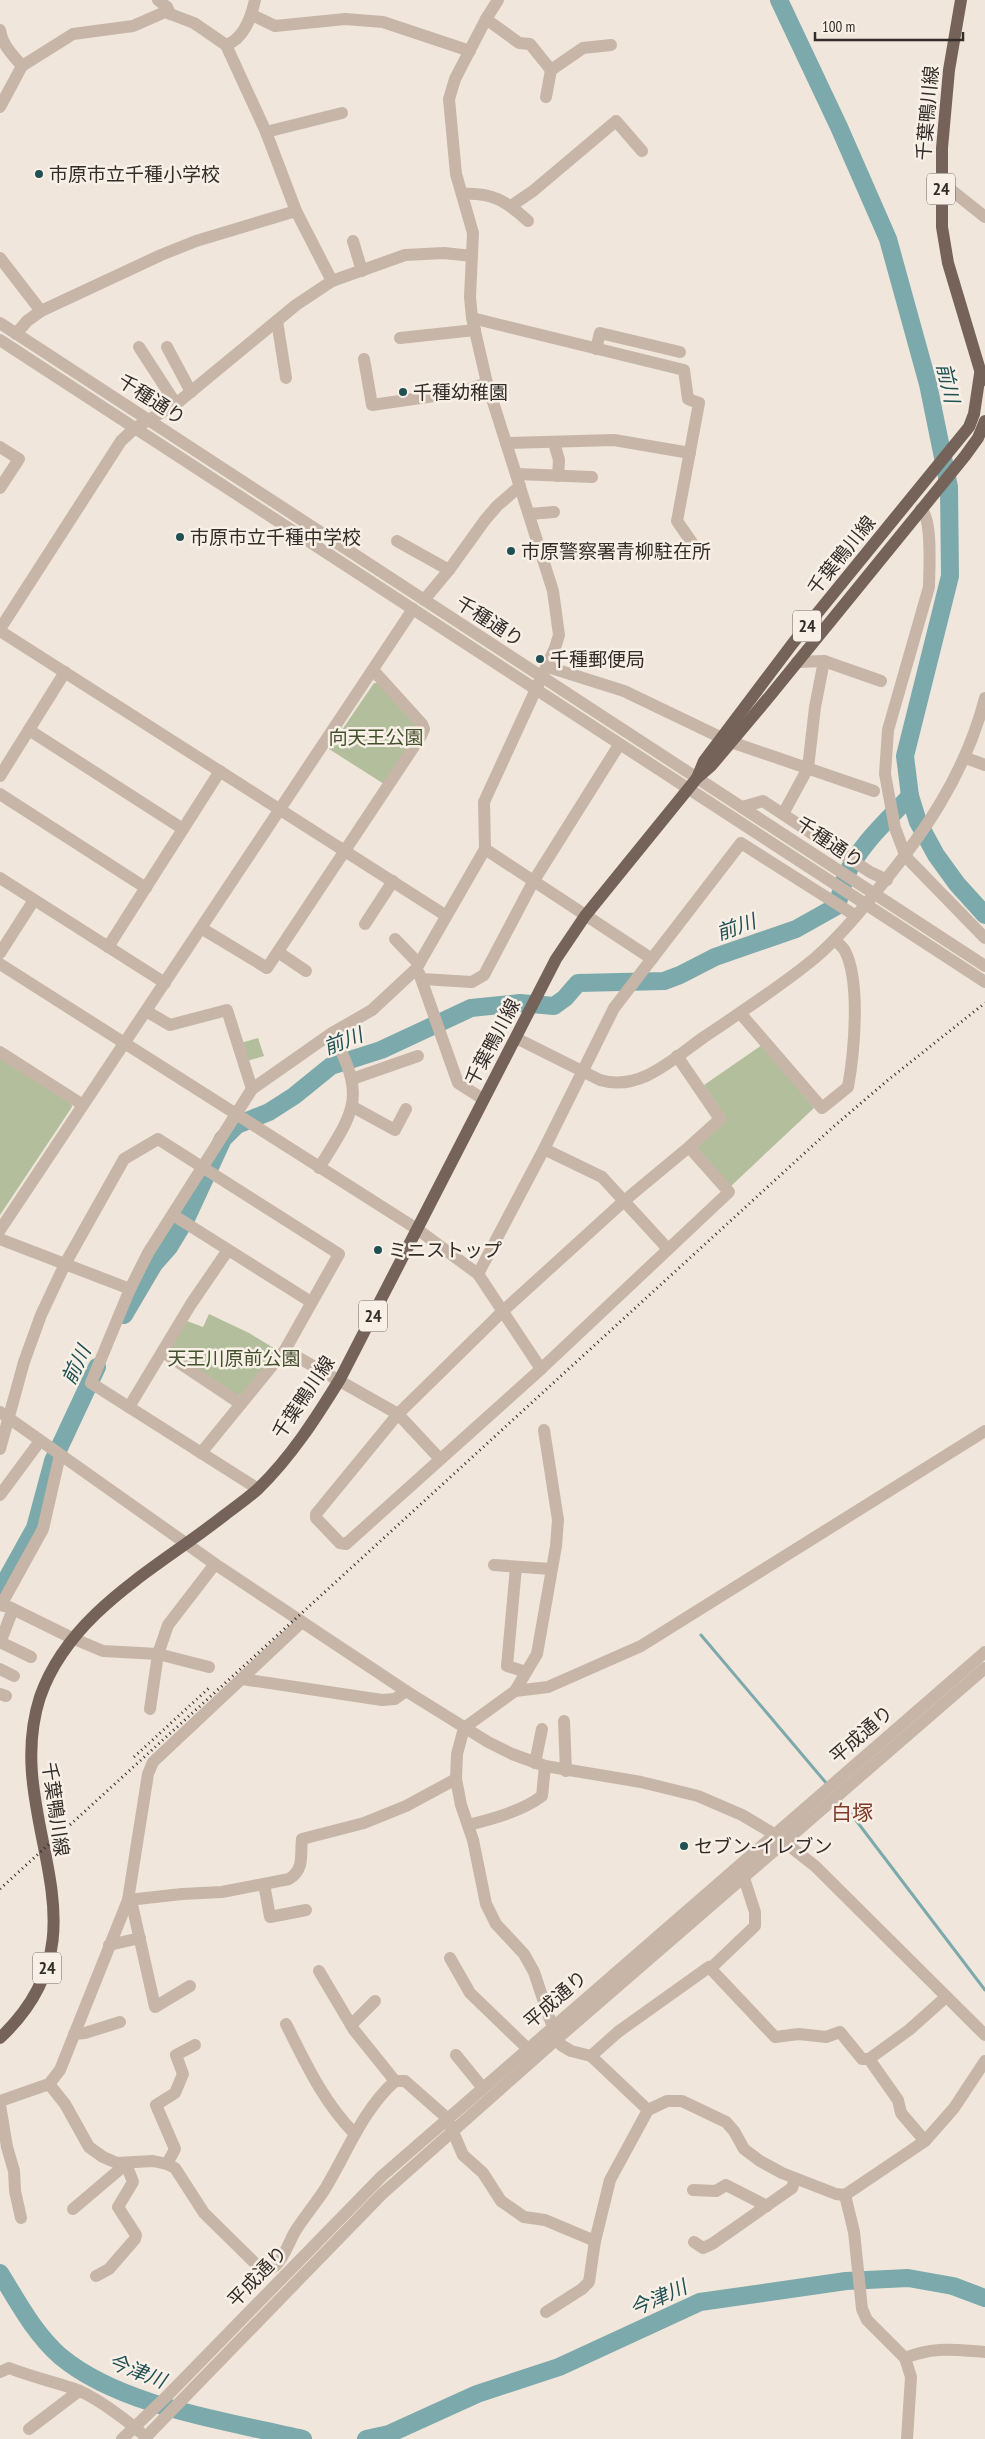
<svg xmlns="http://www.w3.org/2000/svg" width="985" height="2439" font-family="'PT Sans Narrow','Noto Sans JP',sans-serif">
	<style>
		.green { fill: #b3be9c }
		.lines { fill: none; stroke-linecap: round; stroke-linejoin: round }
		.stream { stroke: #7ca9ab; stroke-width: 3 }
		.river { stroke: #7ca9ab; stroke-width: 18 }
		.minor { stroke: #c7b6a8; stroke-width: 12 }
		.major { stroke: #75635a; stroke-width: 12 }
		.rail { stroke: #342c28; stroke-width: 3; stroke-dasharray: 1 4; stroke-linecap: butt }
		.poi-dot { fill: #205053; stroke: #f8f0e7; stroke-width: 2 }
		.labels { text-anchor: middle; stroke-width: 5; stroke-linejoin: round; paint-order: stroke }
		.shield { fill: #f8f0e7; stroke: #6f6761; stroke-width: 1 }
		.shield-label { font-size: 18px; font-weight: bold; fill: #342c28 }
		.street-label { font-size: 19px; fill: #342c28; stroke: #f8f0e7 }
		.poi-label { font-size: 19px; fill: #342c28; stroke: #f8f0e7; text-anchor: start }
		.park-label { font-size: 19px; fill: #44512d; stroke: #f8f0e7 }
		.water-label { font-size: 20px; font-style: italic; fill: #205053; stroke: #f8f0e7 }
		.quarter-label { font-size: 21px; fill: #7e3a26; stroke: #f8f0e7 }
	</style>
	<rect width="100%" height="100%" fill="#f0e6db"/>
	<g class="green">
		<path d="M 374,683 L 379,683 L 418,728 L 418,732 L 384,784 L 329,749 Z"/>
		<path d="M 258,1038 L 264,1056 L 247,1061 L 241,1043 Z"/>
		<path d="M 762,1045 L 814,1108 L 731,1186 L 697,1148 L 726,1118 L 704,1085 Z"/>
		<path d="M 0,1057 L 71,1102 L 72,1107 L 0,1215 Z"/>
		<path d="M 209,1314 L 249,1333 L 277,1350 L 242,1395 L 237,1396 L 170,1353 L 170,1348 L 187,1321 L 203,1327 Z"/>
	</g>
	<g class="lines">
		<g class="stream">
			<path d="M 701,1635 L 827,1784"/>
			<path d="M 839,1798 L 985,1990"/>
		</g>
		<g class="river">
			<path d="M 779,0 L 839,127 L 888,239 L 928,384 L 949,487 L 950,576 L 905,756 L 910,796 L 918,822 L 936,855 L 957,884 L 985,915"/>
			<path d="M 124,1315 L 154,1264 L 169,1247 L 186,1219 L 223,1139 L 237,1125 L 269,1112 L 294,1096 L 331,1066 L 381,1050 L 471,1008 L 520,1003 L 554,1006 L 565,998 L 578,983 L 664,981 L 680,975 L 715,957 L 796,929 L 837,906 C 840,896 842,886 846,876 C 859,845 888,820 910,796"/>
			<path d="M 0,1591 L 35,1528 L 53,1461 L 97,1367"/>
			<path d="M 0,2273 C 18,2302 34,2333 60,2356 C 121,2407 227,2421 303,2439"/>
			<path d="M 366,2439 L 389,2434 L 477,2394 L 559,2367 L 700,2302 L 846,2281 L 908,2278 L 953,2286 L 985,2298"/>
		</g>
		<g class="minor">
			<path d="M 158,0 L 167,7 L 170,14"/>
			<path d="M 252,15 L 275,26 L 345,19 L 383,22 L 470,51"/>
			<path d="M 486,19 L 519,43 L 530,44 L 551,70"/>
			<path d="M 0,30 C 2,45 12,54 22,66"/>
			<path d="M 226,45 C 244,39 251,18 255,0"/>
			<path d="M 546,97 L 551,70 L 583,48 L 611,45"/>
			<path d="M 0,107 L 22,66 L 73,34 L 133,26 L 165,12 L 194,23 L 226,45 L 266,132 L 296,211 L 332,281"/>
			<path d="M 266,132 L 342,113"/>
			<path d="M 941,182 L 985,217"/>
			<path d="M 462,194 C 492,192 506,201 528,221"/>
			<path d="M 511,206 L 533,191 L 616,121 L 642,151"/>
			<path d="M 353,241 L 362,271"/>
			<path d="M 0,258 L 41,311"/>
			<path d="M 472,318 L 684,370 L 688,399 L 699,403 L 677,521 L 695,547"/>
			<path d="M 277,321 L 286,378"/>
			<path d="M 0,323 L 985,966"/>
			<path d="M 16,334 L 27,321 L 41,311 L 161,255 L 196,241 L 296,211"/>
			<path d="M 400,338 L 475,330"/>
			<path d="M 0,340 L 985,982"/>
			<path d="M 139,347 L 176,404"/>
			<path d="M 167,347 L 191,392"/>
			<path d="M 596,349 L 600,333 L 680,352"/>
			<path d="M 364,359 L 372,405 L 462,392 L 487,383"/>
			<path d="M 506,443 L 614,440 L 690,453"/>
			<path d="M 554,443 L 559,460 L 558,476"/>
			<path d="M 0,447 L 19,459 L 0,488"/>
			<path d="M 517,474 L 592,477"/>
			<path d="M 921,509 C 933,519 929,572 929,587 L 888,730 L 885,774 L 895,828 L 906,857 L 985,938"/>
			<path d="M 529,514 L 554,512"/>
			<path d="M 397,541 L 449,570"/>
			<path d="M 542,554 L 589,551"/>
			<path d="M 424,600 L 449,570 L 485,520 L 497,506 L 520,486"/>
			<path d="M 0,629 L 121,441 L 135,428 L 176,404 L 296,305 L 332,281 L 405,255 L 444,253 L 472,256"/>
			<path d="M 0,631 L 445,915"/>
			<path d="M 797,662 L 824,661 L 881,681"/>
			<path d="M 548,667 L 624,691 L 722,738"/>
			<path d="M 29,730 L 183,829"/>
			<path d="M 731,742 L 874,791"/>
			<path d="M 966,758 L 985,765"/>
			<path d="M 0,776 L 65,672"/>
			<path d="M 0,794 L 146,888"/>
			<path d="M 742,807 L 763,801 L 870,872 L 887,880"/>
			<path d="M 783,814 L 808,768 L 815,707 L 824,661"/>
			<path d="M 485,849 L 652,959"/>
			<path d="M 0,878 L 165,983"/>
			<path d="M 365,924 L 393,881"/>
			<path d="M 201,928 L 267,968 L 421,736 L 424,729 L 422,724 L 373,670"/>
			<path d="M 395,939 L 419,964"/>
			<path d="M 108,947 L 220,771"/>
			<path d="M 278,952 L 306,971"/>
			<path d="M 0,953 L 34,900"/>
			<path d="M 0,964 L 417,1229 L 478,1274 L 541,1369"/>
			<path d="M 419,973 L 458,1083 L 483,1099"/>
			<path d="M 422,979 L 472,982 L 484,975 L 533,882 L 619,745"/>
			<path d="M 146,1011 L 170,1025 L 227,1010 L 252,1089"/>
			<path d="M 740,1013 L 822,1108 L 848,1087 C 854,1054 861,982 845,951 C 843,947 838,943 835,940"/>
			<path d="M 516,1038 L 600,1080 C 640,1092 673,1059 704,1037 C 741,1012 780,987 815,958 C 837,939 856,917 874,894 C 924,834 965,775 985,698"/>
			<path d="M 0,1052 L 83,1105"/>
			<path d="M 677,1056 L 720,1119 L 689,1147 L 624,1201 L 503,1311 L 398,1414 L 316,1514 L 316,1518 L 340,1543 L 346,1544 L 541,1369 L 729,1192 L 689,1147"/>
			<path d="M 352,1079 L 418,1056"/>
			<path d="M 353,1107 L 395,1130 L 406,1109"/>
			<path d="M 544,1149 L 602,1177 L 668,1249"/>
			<path d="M 319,1168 C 355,1110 367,1098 332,1033"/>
			<path d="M 173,1215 L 311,1302"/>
			<path d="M 0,1230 L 413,609"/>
			<path d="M 0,1239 L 130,1289"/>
			<path d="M 478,1274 L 544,1149 L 614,1008 L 741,843 L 856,916"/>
			<path d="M 285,1350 L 398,1414 L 440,1459"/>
			<path d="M 163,1352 L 241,1404"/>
			<path d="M 129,1407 L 191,1304 L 228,1250"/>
			<path d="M 0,1412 L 215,1564 L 406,1691 L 488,1742 L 512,1754 L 545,1766 L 641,1782 L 698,1796 L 742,1815 L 774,1834 L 815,1866 L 985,2035"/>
			<path d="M 544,1430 L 558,1520 L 556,1546 L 537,1654 L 515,1691 L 464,1728 L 457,1754 L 456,1779 L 461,1805 L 473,1840 L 486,1904 L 496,1924 L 524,1954 L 534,1972 L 549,2017 L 561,2045 L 571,2051 L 591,2056 L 648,2110"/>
			<path d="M 0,1449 L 24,1362 L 41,1315 L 65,1264 L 124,1159 L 158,1139 L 339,1254 L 285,1350 L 201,1453"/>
			<path d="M 258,1489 L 91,1383 L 130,1289 L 148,1253 L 252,1089 L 332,1033 L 372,1010 L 416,969 L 485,849 L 484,802 L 555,648 L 559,635 L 553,591 L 487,383 L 472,318 L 470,297 L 473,233 L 456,174 L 449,99 L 455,79 L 486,19 L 498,0"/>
			<path d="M 0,1495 L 40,1441"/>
			<path d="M 494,1565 L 551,1569"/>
			<path d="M 516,1567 L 507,1666 L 526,1672"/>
			<path d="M 0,1605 L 9,1607 L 72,1638 L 103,1651 L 158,1654 L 209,1667"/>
			<path d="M 1,1605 L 43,1529 L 60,1455"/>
			<path d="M 0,1642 L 31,1657"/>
			<path d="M 0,1643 L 13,1609"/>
			<path d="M 0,1669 L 14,1676"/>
			<path d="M 242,1679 L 382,1700 L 395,1699 L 406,1691"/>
			<path d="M 515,1691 L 548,1687 L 641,1646 L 985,1431"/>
			<path d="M 0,1694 L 6,1696"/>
			<path d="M 150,1709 L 158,1654 L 168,1625 L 215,1564"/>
			<path d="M 564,1721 L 566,1771"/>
			<path d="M 535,1763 L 542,1729"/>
			<path d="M 468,1825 C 493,1819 522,1811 542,1796 L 545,1766"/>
			<path d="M 264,1884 L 270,1917 L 306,1910"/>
			<path d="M 128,1900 L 182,1894 L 222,1892 L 289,1879 C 305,1869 300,1855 302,1839 L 364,1823 L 406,1806 L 456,1779"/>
			<path d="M 131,1900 L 155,2007 L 190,1986"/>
			<path d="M 109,1945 L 140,1938"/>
			<path d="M 450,1958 L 470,1993 L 527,2048"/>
			<path d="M 711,1968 L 755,1926 L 755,1912 L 744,1878"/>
			<path d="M 319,1971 L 354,2030 L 395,2081"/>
			<path d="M 286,2024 C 306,2064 323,2101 354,2133"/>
			<path d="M 351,2025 L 375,2001"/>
			<path d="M 74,2034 L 85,2033 L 120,2022"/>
			<path d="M 456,2055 L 482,2087"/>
			<path d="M 591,2056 L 618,2032 L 709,1967 L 775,2037 L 799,2034 L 826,2037 L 840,2032 L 862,2059 L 869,2059 L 909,2030 L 946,1997"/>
			<path d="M 869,2059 L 898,2100 L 901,2113 L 925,2141"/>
			<path d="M 49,2084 L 65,2104 L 89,2147 L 103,2157 L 117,2163 L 153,2161 L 167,2164 L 175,2168 L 204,2213 L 261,2269 C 266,2270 271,2269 275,2266 C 285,2257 289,2241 296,2230 C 305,2216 316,2203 325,2189 C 348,2151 362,2111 395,2081 L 405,2081 L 447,2118 L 463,2155 L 483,2173 L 501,2201 L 524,2217 L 545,2220 L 595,2241"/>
			<path d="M 0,2101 L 49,2084 L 60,2070 L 128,1900 L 148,1774 L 153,1762 L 302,1622"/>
			<path d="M 0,2105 L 7,2147 L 14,2171 L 15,2191 L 21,2218"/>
			<path d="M 167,2164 L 175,2149 L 156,2105 L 175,2093 L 183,2074 L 176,2055 L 195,2045"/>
			<path d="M 693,2190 L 716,2191 L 726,2185 L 767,2206"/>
			<path d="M 845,2195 L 854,2232 L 862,2309 L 867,2320 L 905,2358 L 911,2377 L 907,2439"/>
			<path d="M 73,2209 L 126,2164 L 133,2182 L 118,2207 L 136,2235 L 135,2239 L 109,2269 L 96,2276"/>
			<path d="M 694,2242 L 703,2248 L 712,2244 L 792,2188 L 795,2179"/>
			<path d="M 546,2312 L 582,2289 L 589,2282 L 595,2241 L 610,2180 L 648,2110 L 667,2101 L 682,2101 L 726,2122 L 734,2131 L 744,2149 L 760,2161 L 782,2173 L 836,2194 L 845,2195 L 925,2141 L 954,2108 L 985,2061"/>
			<path d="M 905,2358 C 934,2346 955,2350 985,2352"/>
			<path d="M 0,2372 L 9,2368 C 29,2376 51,2381 72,2388 C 92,2394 124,2418 140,2432"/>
			<path d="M 29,2429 L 79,2391"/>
			<path d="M 122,2439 L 168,2395 L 382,2176 L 985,1652"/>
			<path d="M 144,2439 L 382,2194 L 558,2038 L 985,1668"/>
		</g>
		<g class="major">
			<path d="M 961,0 L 949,70 L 942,148 L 942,227 L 948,263 L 983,380"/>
			<path d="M 697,778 L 704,761 L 793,643 L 969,427 L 974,414 L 980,374"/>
			<path d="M 0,2038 C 117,1928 0,1821 40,1697 C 70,1611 158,1568 226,1514 C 237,1506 248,1498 258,1489 C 291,1457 316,1418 340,1379 L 556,959 L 585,916 L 697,778 L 711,766 L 769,697 L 965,456 L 978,438 L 985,421"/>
		</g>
		<g class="rail">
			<path d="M 134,1757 L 209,1688"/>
			<path d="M 0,1889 L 832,1128 L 888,1080 L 985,1003"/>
		</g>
	</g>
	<g class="poi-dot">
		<circle cx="39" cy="174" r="5"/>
		<circle cx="403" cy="392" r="5"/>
		<circle cx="180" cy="537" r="5"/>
		<circle cx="511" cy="551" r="5"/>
		<circle cx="540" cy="659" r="5"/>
		<circle cx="378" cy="1250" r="5"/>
		<circle cx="684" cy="1846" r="5"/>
	</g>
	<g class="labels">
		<g class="shield">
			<rect x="927" y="173.5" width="28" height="31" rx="4"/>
			<rect x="793" y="610.5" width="28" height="31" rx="4"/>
			<rect x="359" y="1300.5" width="28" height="31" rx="4"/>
			<rect x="33" y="1952.5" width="28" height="31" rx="4"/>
		</g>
		<g class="shield-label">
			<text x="941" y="195">24</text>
			<text x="807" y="632">24</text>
			<text x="373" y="1322">24</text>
			<text x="47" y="1974">24</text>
		</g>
		<g class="street-label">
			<text transform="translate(927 113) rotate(-85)" y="7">千葉鴨川線</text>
			<text transform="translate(152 399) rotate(33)" y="7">千種通り</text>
			<text transform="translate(841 555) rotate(-51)" y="7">千葉鴨川線</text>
			<text transform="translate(490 621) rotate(33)" y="7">千種通り</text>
			<text transform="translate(830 842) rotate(34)" y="7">千種通り</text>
			<text transform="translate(492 1042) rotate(-62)" y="7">千葉鴨川線</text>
			<text transform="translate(303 1397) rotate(-56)" y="7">千葉鴨川線</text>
			<text transform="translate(861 1734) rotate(-41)" y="7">平成通り</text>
			<text transform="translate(56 1809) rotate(82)" y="7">千葉鴨川線</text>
			<text transform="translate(555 1999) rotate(-41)" y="7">平成通り</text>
			<text transform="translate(257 2276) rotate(-46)" y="7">平成通り</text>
		</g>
		<g class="poi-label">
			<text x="49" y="181">市原市立千種小学校</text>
			<text x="413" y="399">千種幼稚園</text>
			<text x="190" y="544">市原市立千種中学校</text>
			<text x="521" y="558">市原警察署青柳駐在所</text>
			<text x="550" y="666">千種郵便局</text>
			<text x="388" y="1257">ミニストップ</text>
			<text x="694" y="1853">セブン-イレブン</text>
		</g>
		<g class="park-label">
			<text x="376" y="744">向天王公園</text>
			<text x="234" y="1365">天王川原前公園</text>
		</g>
		<g class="water-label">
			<text transform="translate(948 383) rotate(77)" y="7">前川</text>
			<text transform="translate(736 927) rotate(-19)" y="7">前川</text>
			<text transform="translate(343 1041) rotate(-21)" y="7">前川</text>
			<text transform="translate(76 1365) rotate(-64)" y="7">前川</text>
			<text transform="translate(658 2298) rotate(-24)" y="7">今津川</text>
			<text transform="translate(137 2371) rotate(21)" y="7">今津川</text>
		</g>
		<g class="quarter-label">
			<text x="852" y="1820">白塚</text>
		</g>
	</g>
	<path d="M815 32v8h148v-8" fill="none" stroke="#342c28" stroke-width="2.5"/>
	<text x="822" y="32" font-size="15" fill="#342c28" stroke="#f8f0e7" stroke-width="4" paint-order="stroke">100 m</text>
</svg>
